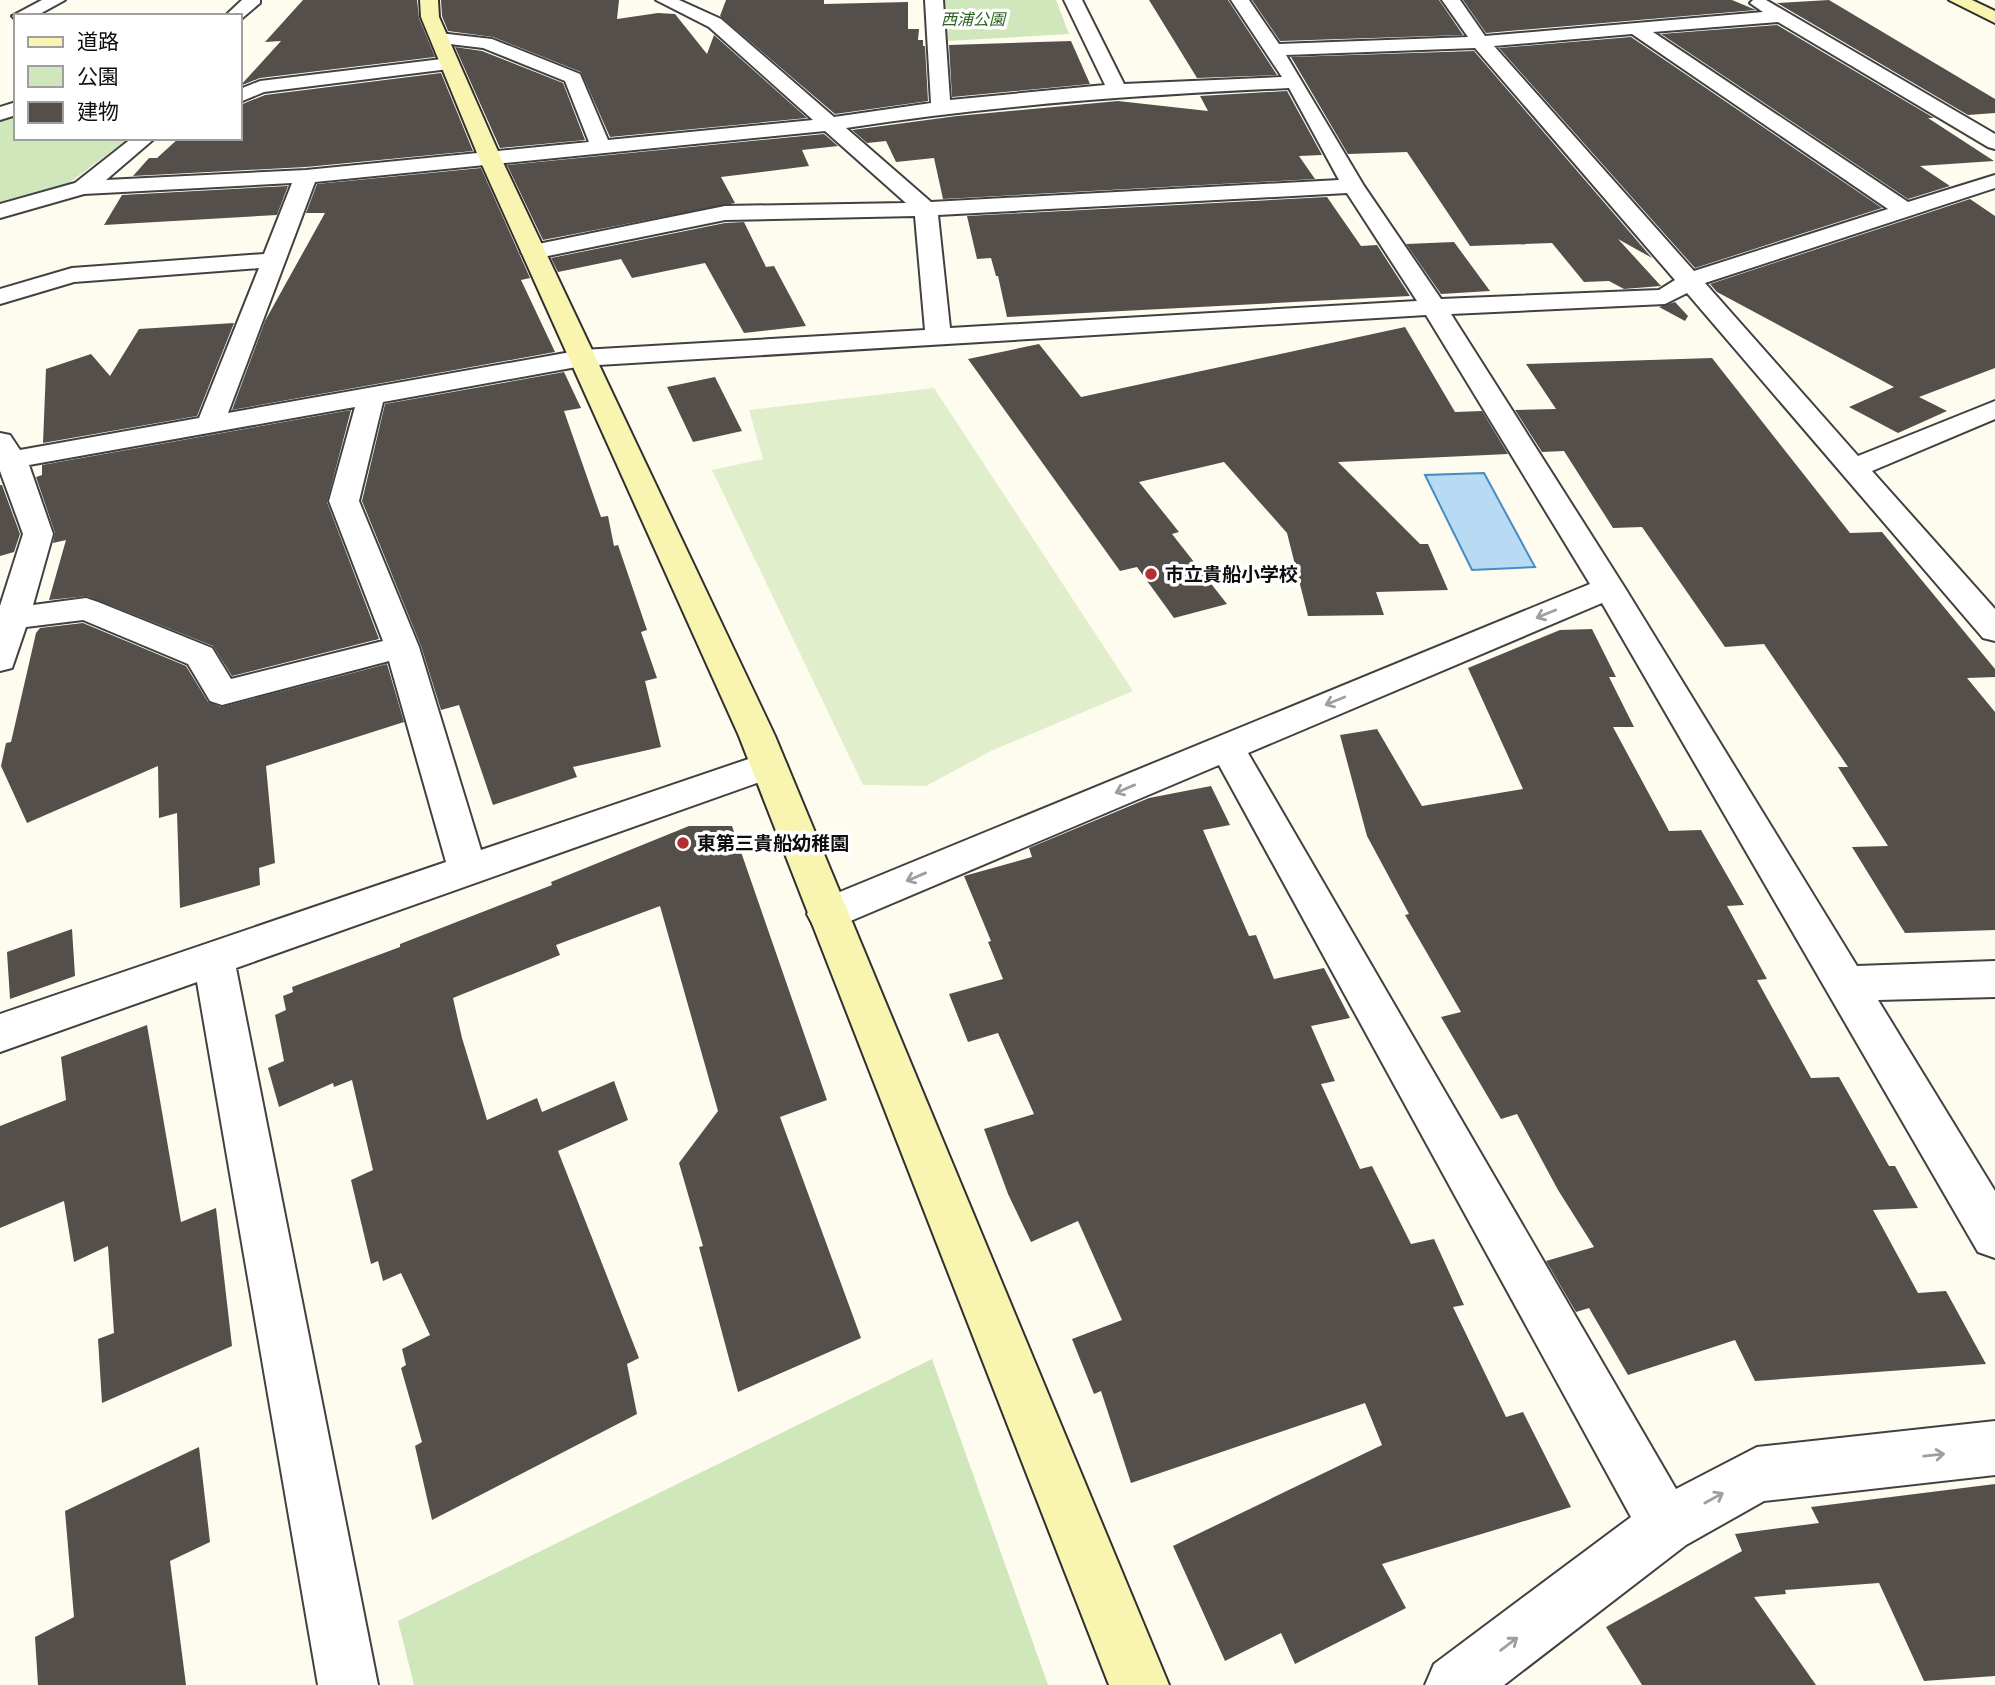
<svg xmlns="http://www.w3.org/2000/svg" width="1995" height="1685" font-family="'IBM Plex Serif','Noto Sans JP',serif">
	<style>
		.green { fill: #d0e6bb }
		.pitch { fill: #e1eecc }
		.water { fill: #b8daf2; stroke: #448cc3; stroke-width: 2 }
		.building { fill: #554f4b }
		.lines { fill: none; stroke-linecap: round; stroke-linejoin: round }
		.street-casing { stroke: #414141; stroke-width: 4 }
		.secondary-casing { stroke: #303030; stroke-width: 4 }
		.street { fill: #fff; fill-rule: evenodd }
		.secondary { fill: #f9f4af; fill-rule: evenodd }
		.oneway { stroke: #9f9f9f }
		.poi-dot { fill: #b42f31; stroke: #fff; stroke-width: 2.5 }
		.labels { text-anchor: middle; stroke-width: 7; stroke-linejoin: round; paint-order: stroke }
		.far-park-label { font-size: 16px; font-style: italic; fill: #2d6122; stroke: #fff }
		.poi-label { font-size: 19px; font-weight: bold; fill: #0e0e0e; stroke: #fff; text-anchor: start }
	</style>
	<rect width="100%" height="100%" fill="#fefcef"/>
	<g class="green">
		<path d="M 945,0 L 1056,0 L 1069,34 L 947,41 Z"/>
		<path d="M 16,115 L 16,138 L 129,138 L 69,183 L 0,203 L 0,122 Z"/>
		<path d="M 932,1359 L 1048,1685 L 414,1685 L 398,1621 Z"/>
	</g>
	<path class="pitch" d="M 934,388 L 1133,691 L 991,751 L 926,786 L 863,785 L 712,470 L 763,459 L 749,410 Z"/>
	<path class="water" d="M 1484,473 L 1535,567 L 1472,570 L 1425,475 Z"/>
	<g class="building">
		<path d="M 303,0 L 417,0 L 419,18 L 435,57 L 260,78 L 240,86 L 281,41 L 265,42 Z"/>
		<path d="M 441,0 L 619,0 L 617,19 L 658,13 L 675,14 L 707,54 L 714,35 L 807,118 L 610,137 L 581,72 L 493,37 L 448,31 L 442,16 Z"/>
		<path d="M 726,0 L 824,0 L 824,4 L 908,2 L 908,29 L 919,29 L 918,40 L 923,40 L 923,46 L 925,46 L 928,101 L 835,114 L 720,16 Z"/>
		<path d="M 1149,0 L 1228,0 L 1277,75 L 1197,78 Z"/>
		<path d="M 1252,0 L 1439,0 L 1463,35 L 1280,41 Z"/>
		<path d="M 1463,0 L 1732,0 L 1756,10 L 1486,33 Z"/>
		<path d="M 1829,0 L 1995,99 L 1995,113 L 1968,115 L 1777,3 Z"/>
		<path d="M 1777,25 L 1934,118 L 1928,118 L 1994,161 L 1920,166 L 1950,186 L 1908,199 L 1661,34 Z"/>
		<path d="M 1631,37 L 1882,208 L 1695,268 L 1499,48 Z"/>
		<path d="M 1071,41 L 1090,84 L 952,97 L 949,45 Z"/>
		<path d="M 455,47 L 482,51 L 563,83 L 585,140 L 500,148 Z"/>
		<path d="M 1474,51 L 1652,258 L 1618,239 L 1661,286 L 1624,289 L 1609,281 L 1584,282 L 1552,243 L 1470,246 L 1407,152 L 1348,154 L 1291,57 Z"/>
		<path d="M 441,73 L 473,151 L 306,167 L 133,176 L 149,158 L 157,158 L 179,138 L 240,138 L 240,105 L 265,95 Z"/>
		<path d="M 1287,91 L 1322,155 L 1299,156 L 1315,179 L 943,199 L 934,158 L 896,162 L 886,141 L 867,143 L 852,130 L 957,116 L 1118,101 L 1208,111 L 1200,96 Z"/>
		<path d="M 824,134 L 838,146 L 802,150 L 809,166 L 721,177 L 735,203 L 543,240 L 507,165 Z"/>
		<path d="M 481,168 L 530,278 L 521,280 L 555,352 L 232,410 L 265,321 L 325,213 L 306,213 L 317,184 Z"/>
		<path d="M 288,186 L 277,215 L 104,225 L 122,195 Z"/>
		<path d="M 1327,197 L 1361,246 L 1377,245 L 1410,296 L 1007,317 L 998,276 L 996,276 L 991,258 L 977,259 L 967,216 Z"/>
		<path d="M 1970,199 L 1995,216 L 1995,368 L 1919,397 L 1947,411 L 1898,433 L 1849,407 L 1894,387 L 1717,292 L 1710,284 Z"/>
		<path d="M 744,222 L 766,267 L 774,266 L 806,326 L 744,333 L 705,263 L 632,278 L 621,259 L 558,272 L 551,258 L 725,223 Z"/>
		<path d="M 1454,242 L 1490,291 L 1441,294 L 1406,244 Z"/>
		<path d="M 1675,302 L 1688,316 L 1685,321 L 1659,307 Z"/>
		<path d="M 234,323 L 197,416 L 43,443 L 46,369 L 91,354 L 110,376 L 139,329 Z"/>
		<path d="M 1405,327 L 1455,412 L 1482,411 L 1508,454 L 1338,462 L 1420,544 L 1428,544 L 1448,590 L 1376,592 L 1384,615 L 1308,616 L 1287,533 L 1224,462 L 1139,482 L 1179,532 L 1172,534 L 1227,604 L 1174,618 L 1137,567 L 1120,571 L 968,359 L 1039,344 L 1081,397 Z"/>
		<path d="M 1712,358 L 1850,533 L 1882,532 L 1995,669 L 1995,677 L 1967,678 L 1995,712 L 1995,930 L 1905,933 L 1852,847 L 1888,846 L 1838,767 L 1848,767 L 1764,644 L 1725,647 L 1642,527 L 1613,528 L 1564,451 L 1542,452 L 1515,410 L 1556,409 L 1526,364 Z"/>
		<path d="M 564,372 L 581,408 L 564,411 L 601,517 L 608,516 L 614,546 L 618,545 L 647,630 L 641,632 L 657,678 L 645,681 L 661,747 L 573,767 L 577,777 L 493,805 L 459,705 L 441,710 L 421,646 L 362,501 L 385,404 Z"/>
		<path d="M 715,377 L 742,431 L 693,442 L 667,387 Z"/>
		<path d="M 351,410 L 327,502 L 379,639 L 232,676 L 213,646 L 87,596 L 49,600 L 66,540 L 53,543 L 55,533 L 36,477 L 42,475 L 42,465 Z"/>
		<path d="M 0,485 L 2,485 L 20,534 L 14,552 L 0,556 Z"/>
		<path d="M 83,623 L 186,666 L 208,702 L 221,707 L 387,664 L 404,722 L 266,766 L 275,863 L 259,868 L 260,885 L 180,908 L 177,813 L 159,818 L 158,766 L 27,823 L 1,766 L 6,743 L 11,742 L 36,633 L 40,628 Z"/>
		<path d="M 1592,629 L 1616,677 L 1609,677 L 1634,727 L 1613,727 L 1669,831 L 1701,830 L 1744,905 L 1727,906 L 1767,979 L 1757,980 L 1811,1078 L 1839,1077 L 1889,1166 L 1895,1166 L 1918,1208 L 1873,1210 L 1918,1293 L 1946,1291 L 1986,1364 L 1755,1381 L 1735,1340 L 1628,1375 L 1589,1308 L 1576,1312 L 1546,1261 L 1594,1247 L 1558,1190 L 1517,1114 L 1501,1119 L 1441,1017 L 1461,1012 L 1405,915 L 1409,914 L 1367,836 L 1340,735 L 1377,729 L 1422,806 L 1523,789 L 1468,668 L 1560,630 Z"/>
		<path d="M 1211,786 L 1230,825 L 1203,830 L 1249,936 L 1256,935 L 1274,979 L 1324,968 L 1350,1018 L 1311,1026 L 1335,1081 L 1321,1084 L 1360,1169 L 1372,1166 L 1411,1244 L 1434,1239 L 1464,1305 L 1453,1307 L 1506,1417 L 1523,1412 L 1571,1507 L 1382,1564 L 1406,1608 L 1295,1664 L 1281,1633 L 1225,1661 L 1173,1546 L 1382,1445 L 1365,1403 L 1131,1483 L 1101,1391 L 1094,1394 L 1072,1339 L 1122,1320 L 1078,1221 L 1031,1242 L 1008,1194 L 984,1129 L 1034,1114 L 998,1033 L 968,1042 L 949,994 L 1003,979 L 988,942 L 991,941 L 964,876 L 1032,857 L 1029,848 L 1149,798 Z"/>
		<path d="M 689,826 L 732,826 L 827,1100 L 780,1117 L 861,1338 L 738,1392 L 699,1247 L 703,1246 L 679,1163 L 718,1111 L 660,906 L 556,945 L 560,955 L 453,998 L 462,1038 L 487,1120 L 537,1098 L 542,1112 L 614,1081 L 628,1120 L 558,1151 L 639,1358 L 627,1364 L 637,1414 L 432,1520 L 415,1446 L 422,1442 L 401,1368 L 406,1365 L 402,1349 L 430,1335 L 401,1273 L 383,1281 L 378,1261 L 371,1264 L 351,1180 L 373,1170 L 352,1080 L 334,1087 L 333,1083 L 279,1107 L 268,1068 L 284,1061 L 275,1015 L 286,1010 L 283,996 L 293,992 L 292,987 L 400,947 L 400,944 L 552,885 L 551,882 Z"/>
		<path d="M 72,929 L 75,976 L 10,999 L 7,952 Z"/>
		<path d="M 147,1025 L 181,1222 L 216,1208 L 232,1346 L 102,1403 L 98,1339 L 114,1333 L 108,1246 L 74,1262 L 64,1201 L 0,1228 L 0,1126 L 66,1100 L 61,1057 Z"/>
		<path d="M 199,1447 L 210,1542 L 170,1561 L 186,1685 L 38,1685 L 35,1637 L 74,1617 L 65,1511 Z"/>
		<path d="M 1995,1484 L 1995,1676 L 1924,1681 L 1879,1583 L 1785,1590 L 1786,1594 L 1754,1597 L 1816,1685 L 1642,1685 L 1606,1627 L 1742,1551 L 1735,1534 L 1819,1523 L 1811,1507 Z"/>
	</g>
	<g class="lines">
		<defs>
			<g id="street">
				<path d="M 42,0 L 65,0 L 36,16 L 16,16 L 16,20 L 12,16 Z"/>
				<path d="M 242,0 L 260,0 L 260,3 L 240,20 L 240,16 L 225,16 Z"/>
				<path d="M 656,0 L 679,0 L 721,19 L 834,117 L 931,103 L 925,0 L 943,0 L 950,100 L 1105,85 L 1064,0 L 1082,0 L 1124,84 L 1282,77 L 1231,0 L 1249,0 L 1279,44 L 1468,37 L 1442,0 L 1460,0 L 1485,36 L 1763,12 L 1750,3 L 1753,0 L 1766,0 L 1995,134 L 1995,149 L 1988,147 L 1778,22 L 1653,32 L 1908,202 L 1995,175 L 1995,188 L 1705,283 L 1858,456 L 1995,401 L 1995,419 L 1872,471 L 1995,609 L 1995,641 L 1983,638 L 1687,293 L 1665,304 L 1451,314 L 1625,588 L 1857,966 L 1995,961 L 1995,997 L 1878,1000 L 1995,1191 L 1995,1258 L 1978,1252 L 1602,603 L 1248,753 L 1676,1489 L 1757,1447 L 1995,1421 L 1995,1475 L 1764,1501 L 1686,1545 L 1504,1685 L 1425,1685 L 1434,1664 L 1631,1517 L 1219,765 L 841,925 L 827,930 L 813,925 L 807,914 L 813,903 L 1590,584 L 1426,315 L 582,366 L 383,402 L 359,501 L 419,647 L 481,850 L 769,752 L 782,756 L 787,765 L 782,774 L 236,968 L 378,1685 L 318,1685 L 197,982 L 0,1052 L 0,1014 L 446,862 L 389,661 L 222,705 L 210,701 L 188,664 L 83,620 L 26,627 L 12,668 L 0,671 L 0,606 L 23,534 L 0,471 L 0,433 L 10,435 L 20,450 L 199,418 L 259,268 L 74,282 L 0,304 L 0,289 L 72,268 L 264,254 L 292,183 L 84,194 L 0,218 L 0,204 L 75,183 L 132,138 L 155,138 L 106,180 L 306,170 L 589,142 L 565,81 L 483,48 L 433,42 L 430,38 L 433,34 L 439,33 L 492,39 L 580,74 L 608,140 L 813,120 L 709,27 ZM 1632,34 L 1888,209 L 1694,271 L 1494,46 ZM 1475,48 L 1675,280 L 1659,290 L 1441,299 L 1364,186 L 1286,55 ZM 1289,88 L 1339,180 L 931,202 L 846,128 C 993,105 1140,95 1289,88 ZM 825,131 L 906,203 L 725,206 L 533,245 L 525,247 L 521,252 L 525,257 L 533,259 L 725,220 L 915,216 L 925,330 L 582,350 L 228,413 L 315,182 ZM 1347,193 L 1417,301 L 950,328 L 938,215 ZM 355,407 L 329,501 L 383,641 L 231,679 L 212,648 L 98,602 L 86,598 L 33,605 L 53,534 L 29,465 Z"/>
				<path d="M 450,58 L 457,60 L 459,64 L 457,68 L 264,92 L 240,102 L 240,89 L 260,81 Z"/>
				<path d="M 16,102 L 16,115 L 0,120 L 0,107 Z"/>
			</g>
			<g id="secondary">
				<path d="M 420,0 L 438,0 L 439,17 L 501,158 L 775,736 L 1169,1685 L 1109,1685 L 739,736 L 479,158 L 421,17 Z"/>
				<path d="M 1949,0 L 1972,0 L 1995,11 L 1995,23 Z"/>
			</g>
		</defs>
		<use href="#street" class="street-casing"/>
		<use href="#secondary" class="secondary-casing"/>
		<use href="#street" class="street"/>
		<use href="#secondary" class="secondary"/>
	</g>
	<defs><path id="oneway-shaft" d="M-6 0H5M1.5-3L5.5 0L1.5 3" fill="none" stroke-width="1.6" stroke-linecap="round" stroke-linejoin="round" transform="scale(1.75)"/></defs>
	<g class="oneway">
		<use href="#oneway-shaft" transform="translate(1546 614) rotate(158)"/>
		<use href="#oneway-shaft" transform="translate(1335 701) rotate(158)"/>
		<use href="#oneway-shaft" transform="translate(1125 789) rotate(157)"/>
		<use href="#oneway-shaft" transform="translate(916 877) rotate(157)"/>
		<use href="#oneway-shaft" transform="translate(1934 1455) rotate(-6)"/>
		<use href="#oneway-shaft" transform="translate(1714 1498) rotate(-29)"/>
		<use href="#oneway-shaft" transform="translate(1509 1644) rotate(-37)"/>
	</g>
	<g class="poi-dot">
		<circle cx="1151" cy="574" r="7"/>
		<circle cx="683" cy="843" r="7"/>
	</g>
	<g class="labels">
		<g class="far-park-label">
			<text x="973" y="25">西浦公園</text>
		</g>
		<g class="poi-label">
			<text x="1165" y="581">市立貴船小学校</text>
			<text x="697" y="850">東第三貴船幼稚園</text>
		</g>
	</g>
	<rect x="14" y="14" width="228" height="126" fill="#ffffff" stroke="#9f9f9f" stroke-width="2"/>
	<rect x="28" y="37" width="35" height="10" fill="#f9f4af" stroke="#9f9f9f" stroke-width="2"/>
	<text x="77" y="49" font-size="21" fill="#0e0e0e">道路</text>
	<rect x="28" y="66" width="35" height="21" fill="#d0e6bb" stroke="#9f9f9f" stroke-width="2"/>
	<text x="77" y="84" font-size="21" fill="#0e0e0e">公園</text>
	<rect x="28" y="102" width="35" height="21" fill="#554f4b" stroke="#9f9f9f" stroke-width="2"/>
	<text x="77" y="119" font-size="21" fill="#0e0e0e">建物</text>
</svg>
